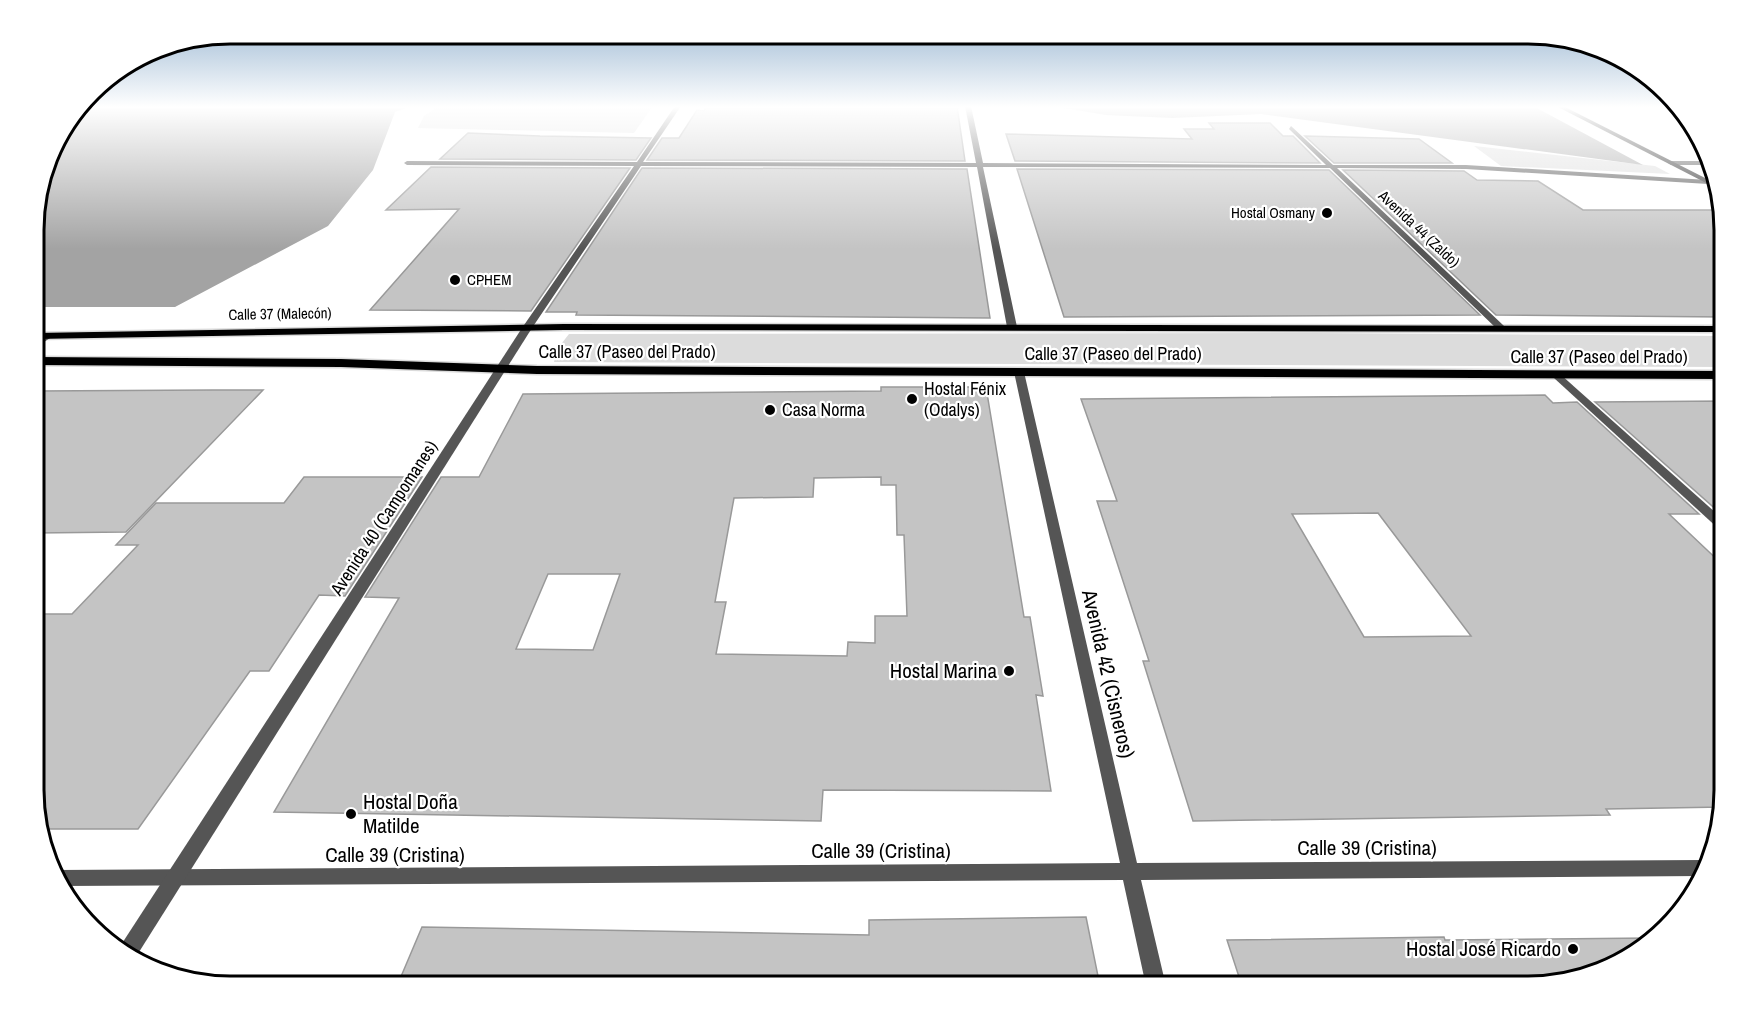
<svg xmlns="http://www.w3.org/2000/svg" width="1758" height="1019" font-family="'Archivo Narrow',sans-serif">
	<style>
		.green { fill: #dcdcdc }
		.water { fill: #a3a3a3 }
		.building { fill: #c4c4c4; stroke: #999; stroke-width: 1.5; fill-rule: evenodd }
		.lines { fill: none; stroke-linecap: round; stroke-linejoin: round }
		.primary-casing { stroke: #dbdbdb; stroke-width: 3 }
		.minor { fill: #555; fill-rule: evenodd }
		.tertiary { fill: #555; fill-rule: evenodd }
		.secondary { fill: #222; fill-rule: evenodd }
		.primary { fill: #000; fill-rule: evenodd }
		.poi-dot { fill: #000; stroke: #fff; stroke-width: 2 }
		.labels { text-anchor: middle; stroke-width: 4.5; stroke-linejoin: round; paint-order: stroke }
		.far-poi-label { font-size: 15px; fill: #000; stroke: #fff; text-anchor: end }
		.far-street-label { font-size: 15px; fill: #000; stroke: #fff }
		.street-label { font-size: 18px; fill: #000; stroke: #fff }
		.poi-label { font-size: 18px; fill: #000; stroke: #fff; text-anchor: start }
		.near-poi-label { font-size: 21px; fill: #000; stroke: #fff; text-anchor: end }
		.near-street-label { font-size: 21px; fill: #000; stroke: #fff }
		.rim { fill: none; stroke: #000; stroke-width: 3 }
	</style>
	<rect width="100%" height="100%" fill="#fff"/>
	<g class="green">
		<path d="M 439,106 L 653,106 L 634,133 L 418,128 L 424,116 Z"/>
		<path d="M 1474,146 L 1655,166 L 1670,174 L 1501,166 Z"/>
		<path d="M 1314,333 L 1725,336 L 1725,367 L 554,362 L 558,348 L 569,334 Z"/>
	</g>
	<g class="water">
		<path d="M 81,106 L 412,106 L 395,112 L 373,170 L 328,226 L 175,307 L 35,307 L 35,205 L 53,143 Z"/>
		<path d="M 1052,106 L 1533,106 L 1643,165 L 1261,114 L 1172,118 L 1106,115 Z"/>
	</g>
	<g class="building">
		<path d="M 706,106 L 957,106 L 965,161 L 647,160 L 662,138 L 679,138 L 697,110 L 704,111 Z"/>
		<path d="M 1209,123 L 1270,123 L 1283,136 L 1293,136 L 1320,163 L 1015,161 L 1006,134 L 1192,139 L 1184,129 L 1214,129 Z"/>
		<path d="M 468,133 L 540,136 L 651,138 L 636,160 L 440,159 Z"/>
		<path d="M 1305,136 L 1419,139 L 1452,163 L 1334,163 Z"/>
		<path d="M 431,167 L 630,168 L 531,311 L 370,310 L 459,209 L 386,210 Z"/>
		<path d="M 642,168 L 967,169 L 990,318 L 576,315 L 577,312 L 546,312 Z"/>
		<path d="M 1017,169 L 1329,170 L 1480,315 L 1064,317 Z"/>
		<path d="M 1343,170 L 1464,171 L 1477,180 L 1538,181 L 1583,210 L 1722,210 L 1725,217 L 1725,317 L 1496,315 Z"/>
		<path d="M 881,387 L 986,387 L 1024,617 L 1030,617 L 1043,696 L 1036,695 L 1051,791 L 823,790 L 821,821 L 274,812 L 399,598 L 365,597 L 441,477 L 479,477 L 523,394 L 881,391 ZM 881,477 L 881,485 L 896,485 L 897,535 L 904,535 L 907,616 L 875,616 L 875,643 L 848,642 L 847,656 L 716,654 L 726,602 L 715,602 L 734,498 L 813,497 L 814,478 ZM 548,574 L 620,574 L 593,650 L 516,649 Z"/>
		<path d="M 212,390 L 263,390 L 126,532 L 35,533 L 35,391 Z"/>
		<path d="M 1545,395 L 1553,403 L 1577,402 L 1699,514 L 1669,514 L 1725,567 L 1723,807 L 1606,809 L 1610,815 L 1193,821 L 1143,661 L 1149,661 L 1097,501 L 1117,501 L 1081,399 ZM 1378,513 L 1471,636 L 1364,637 L 1292,514 Z"/>
		<path d="M 1725,401 L 1725,513 L 1720,513 L 1595,402 Z"/>
		<path d="M 304,477 L 422,477 L 345,596 L 319,595 L 269,671 L 250,671 L 138,829 L 40,829 L 35,814 L 35,614 L 72,614 L 138,545 L 116,545 L 156,503 L 284,503 Z"/>
		<path d="M 1086,917 L 1100,986 L 397,986 L 422,927 L 869,935 L 869,920 Z"/>
		<path d="M 1444,937 L 1445,940 L 1649,938 L 1627,959 L 1541,986 L 1242,986 L 1227,940 Z"/>
	</g>
	<g class="lines">
		<defs>
			<g id="primary">
				<path d="M 564,324 L 1725,326 L 1725,332 L 564,330 L 35,339 L 35,333 Z"/>
				<path d="M 35,357 L 341,359 L 537,366 L 1725,371 L 1725,379 L 537,374 L 341,367 L 35,365 Z"/>
			</g>
		</defs>
		<use href="#primary" class="primary-casing"/>
		<g class="minor">
			<path d="M 675,106 L 681,106 L 643,162 L 976,163 L 965,106 L 971,106 L 983,163 L 1326,165 L 1289,129 L 1291,126 L 1333,165 L 1466,165 L 1708,180 L 1711,182 L 1708,184 L 1466,169 L 1337,168 L 1503,325 L 1505,327 L 1500,330 L 1497,329 L 1330,168 L 983,167 L 1017,327 L 1012,330 L 1007,327 L 977,167 L 641,166 L 532,328 L 527,331 L 522,328 L 634,166 L 407,165 L 404,163 L 407,161 L 637,162 Z"/>
			<path d="M 1706,161 L 1706,165 L 1671,165 L 1668,163 L 1671,161 Z"/>
			<path d="M 47,333 L 50,334 L 50,338 L 35,348 L 35,341 Z"/>
			<path d="M 1019,369 L 1024,372 L 1137,863 L 1704,860 L 1707,861 L 1702,876 L 1141,880 L 1166,986 L 1146,986 L 1123,880 L 62,886 L 56,871 L 58,870 L 1120,863 L 1014,372 Z"/>
			<path d="M 1557,373 L 1560,374 L 1725,521 L 1725,532 L 1721,531 L 1554,378 L 1554,374 Z"/>
		</g>
		<path class="tertiary" d="M 527,325 L 532,328 L 134,960 L 131,959 L 119,948 L 522,328 Z"/>
		<path class="secondary" d="M 1556,106 L 1563,106 L 1713,182 L 1714,187 Z"/>
		<use href="#primary" class="primary"/>
	</g>
	<linearGradient id="sky" x2="0" y2="1"><stop stop-color="#8cadcc"/><stop offset="0.43" stop-color="#fff"/><stop offset="1" stop-color="#fff" stop-opacity="0"/></linearGradient>
	<rect width="1758" height="249" fill="url(#sky)"/>
	<g class="poi-dot">
		<circle cx="1327" cy="213" r="6"/>
		<circle cx="455" cy="280" r="6"/>
		<circle cx="912" cy="399" r="6"/>
		<circle cx="770" cy="410" r="6"/>
		<circle cx="1009" cy="671" r="6"/>
		<circle cx="351" cy="814" r="6"/>
		<circle cx="1573" cy="949" r="6"/>
	</g>
	<g class="labels">
		<g class="far-poi-label">
			<text x="1315" y="218">Hostal Osmany</text>
			<text x="467" y="285" text-anchor="start">CPHEM</text>
		</g>
		<g class="far-street-label">
			<text transform="translate(1419 229) rotate(43)" y="5">Avenida 44 (Zaldo)</text>
			<text transform="translate(280 314) rotate(-1)" y="5">Calle 37 (Malecón)</text>
		</g>
		<g class="street-label">
			<text x="627" y="358">Calle 37 (Paseo del Prado)</text>
			<text x="1113" y="360">Calle 37 (Paseo del Prado)</text>
			<text x="1599" y="363">Calle 37 (Paseo del Prado)</text>
			<text transform="translate(384 518) rotate(-57)" y="6">Avenida 40 (Campomanes)</text>
		</g>
		<g class="poi-label">
			<text x="924" y="395">Hostal Fénix<tspan x="924" dy="21">(Odalys)</tspan></text>
			<text x="782" y="416">Casa Norma</text>
		</g>
		<g class="near-poi-label">
			<text x="997" y="678">Hostal Marina</text>
			<text x="363" y="809" text-anchor="start">Hostal Doña<tspan x="363" dy="24">Matilde</tspan></text>
			<text x="1561" y="956">Hostal José Ricardo</text>
		</g>
		<g class="near-street-label">
			<text transform="translate(1108 674) rotate(77)" y="7">Avenida 42 (Cisneros)</text>
			<text x="1367" y="855">Calle 39 (Cristina)</text>
			<text x="881" y="858">Calle 39 (Cristina)</text>
			<text x="395" y="862">Calle 39 (Cristina)</text>
		</g>
	</g>
	<path d="M0 0H1758V1019H0ZM230 44H1528A186 186 0 0 1 1714 230V790A186 186 0 0 1 1528 976H230A186 186 0 0 1 44 790V230A186 186 0 0 1 230 44Z" fill="#fff" fill-rule="evenodd"/>
	<path class="rim" d="M230 44H1528A186 186 0 0 1 1714 230V790A186 186 0 0 1 1528 976H230A186 186 0 0 1 44 790V230A186 186 0 0 1 230 44Z"/>
</svg>
